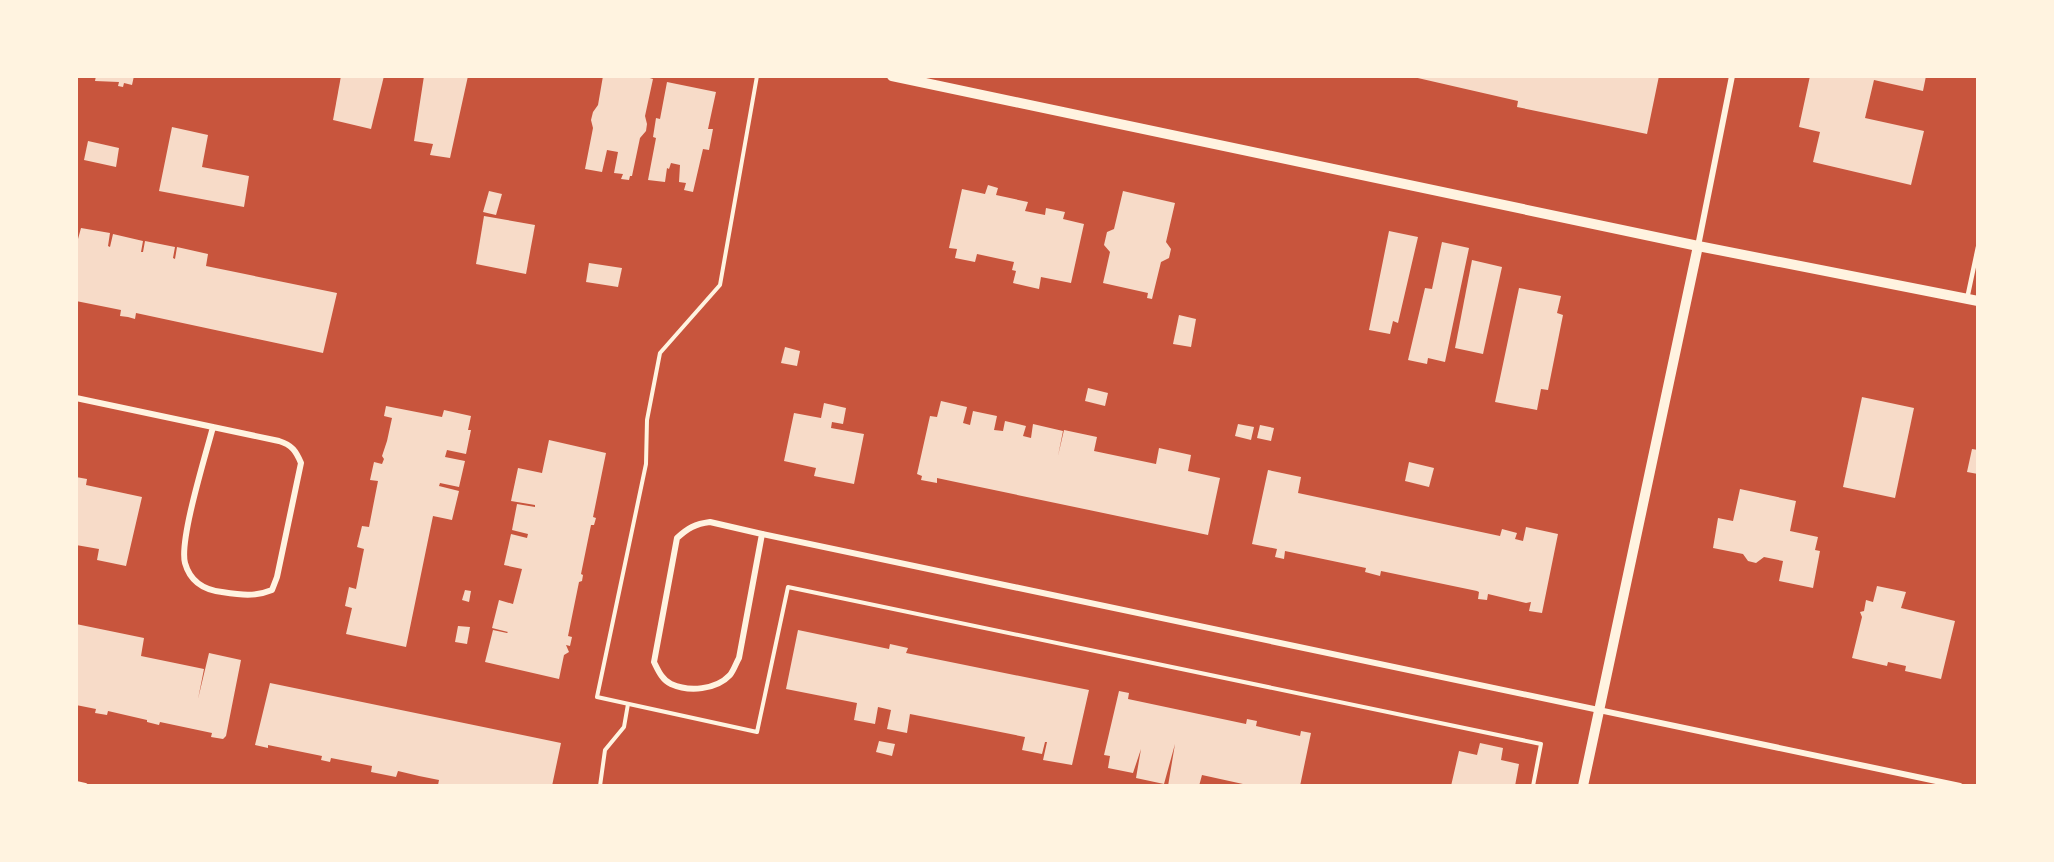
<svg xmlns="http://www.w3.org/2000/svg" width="2054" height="862" font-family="Karla,sans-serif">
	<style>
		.building { fill: #f7dbc8 }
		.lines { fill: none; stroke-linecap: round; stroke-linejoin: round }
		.path { stroke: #fff3e0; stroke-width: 4 }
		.service { stroke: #fff3e0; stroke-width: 4.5 }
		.minor { stroke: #fff3e0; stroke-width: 6 }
		.tertiary { stroke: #fff3e0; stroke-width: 10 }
	</style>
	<rect width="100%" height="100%" fill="#c8553d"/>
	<g class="building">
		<path d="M 96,76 L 134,76 L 132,85 L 124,83 L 123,87 L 118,86 L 119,82 L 95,81 Z"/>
		<path d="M 341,76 L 384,76 L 371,129 L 333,120 Z"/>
		<path d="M 424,76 L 468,76 L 450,158 L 430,155 L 433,144 L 414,141 Z"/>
		<path d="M 603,76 L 643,76 L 653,79 L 645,116 L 647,124 L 646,131 L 640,138 L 632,176 L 630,176 L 629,180 L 621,179 L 623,174 L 614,173 L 618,152 L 607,150 L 602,172 L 585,169 L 593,128 L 591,120 L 593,112 L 598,105 Z"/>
		<path d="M 1409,76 L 1659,76 L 1647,134 L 1517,107 L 1518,101 Z"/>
		<path d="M 1810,76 L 1926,76 L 1923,91 L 1874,80 L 1865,118 L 1924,131 L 1911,185 L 1813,162 L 1820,132 L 1799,127 Z"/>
		<path d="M 667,82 L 716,92 L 708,129 L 713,129 L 709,150 L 703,149 L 693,192 L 684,190 L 686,183 L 679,182 L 680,165 L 671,163 L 669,169 L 667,168 L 665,182 L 648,180 L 656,138 L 653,137 L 656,118 L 660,119 Z"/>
		<path d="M 172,127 L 208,135 L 202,167 L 249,176 L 244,207 L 159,191 Z"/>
		<path d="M 88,141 L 119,148 L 116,167 L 84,160 Z"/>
		<path d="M 988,185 L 998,188 L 996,195 L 1028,202 L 1025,211 L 1045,215 L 1046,208 L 1065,212 L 1063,219 L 1084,224 L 1071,283 L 1041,277 L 1039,289 L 1013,283 L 1016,271 L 1012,270 L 1014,262 L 977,254 L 975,262 L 955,258 L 957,249 L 949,248 L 962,189 L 985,194 Z"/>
		<path d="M 489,191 L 502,194 L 496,215 L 483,212 Z"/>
		<path d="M 1123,191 L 1175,203 L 1166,242 L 1171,249 L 1169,258 L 1161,262 L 1152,299 L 1147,298 L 1148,293 L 1103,283 L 1110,252 L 1104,245 L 1107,232 L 1114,229 Z"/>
		<path d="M 484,216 L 535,225 L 526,274 L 476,264 Z"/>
		<path d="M 81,228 L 110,233 L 108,246 L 110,247 L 113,234 L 143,241 L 141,252 L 143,252 L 145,241 L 175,247 L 173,258 L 175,259 L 177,247 L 208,254 L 206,266 L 337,293 L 323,353 L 136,313 L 135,319 L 128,317 L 120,316 L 121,310 L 76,301 L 76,239 L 78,239 Z"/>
		<path d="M 1389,231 L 1418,237 L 1398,323 L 1393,321 L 1390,334 L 1369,330 Z"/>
		<path d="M 1442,242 L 1469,248 L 1445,362 L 1428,358 L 1427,364 L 1408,360 L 1425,288 L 1432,289 Z"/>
		<path d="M 1472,260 L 1502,267 L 1483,354 L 1455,348 Z"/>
		<path d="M 589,263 L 622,268 L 618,287 L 586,282 Z"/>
		<path d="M 1519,288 L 1561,296 L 1557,313 L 1563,315 L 1548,390 L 1541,389 L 1537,410 L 1495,402 Z"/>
		<path d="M 1179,315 L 1196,319 L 1191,347 L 1173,344 Z"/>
		<path d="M 785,347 L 800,351 L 797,366 L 781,363 Z"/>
		<path d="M 1088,388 L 1108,393 L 1105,406 L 1085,401 Z"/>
		<path d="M 1862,397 L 1914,408 L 1895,498 L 1843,487 Z"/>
		<path d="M 941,401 L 967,407 L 963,423 L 970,425 L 973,411 L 997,416 L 994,430 L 1003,431 L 1005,421 L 1026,426 L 1023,436 L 1031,438 L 1033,424 L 1063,431 L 1058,456 L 1064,430 L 1097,437 L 1094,451 L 1156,464 L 1159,448 L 1191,455 L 1188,471 L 1220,478 L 1208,535 L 951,481 L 937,478 L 937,483 L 921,480 L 922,476 L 917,474 L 930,416 L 937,417 Z"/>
		<path d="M 824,403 L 846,408 L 843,424 L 832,422 L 831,428 L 864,434 L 854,484 L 814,476 L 816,468 L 784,461 L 794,413 L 821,418 Z"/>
		<path d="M 386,406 L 442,417 L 444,410 L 471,416 L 468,430 L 471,430 L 466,454 L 447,450 L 445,457 L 465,461 L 459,487 L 440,483 L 439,486 L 459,491 L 452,520 L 433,516 L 406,647 L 346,634 L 352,608 L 345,606 L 349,587 L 356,589 L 364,549 L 357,547 L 362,526 L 369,527 L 378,481 L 370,480 L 374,462 L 382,464 L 384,459 L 382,456 L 387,441 L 392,418 L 384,416 Z"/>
		<path d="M 1238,424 L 1254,427 L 1251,440 L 1235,436 Z"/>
		<path d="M 1260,425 L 1274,428 L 1271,441 L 1257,438 Z"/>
		<path d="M 549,440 L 606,453 L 593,517 L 596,518 L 594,525 L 591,525 L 581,574 L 583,575 L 582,581 L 579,582 L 568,636 L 572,637 L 570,646 L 566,645 L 569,652 L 564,655 L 559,679 L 485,662 L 493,630 L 507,633 L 508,632 L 492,628 L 499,600 L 513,604 L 522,569 L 504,565 L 511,534 L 527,538 L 528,534 L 512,530 L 517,504 L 535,507 L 535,505 L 511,501 L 518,468 L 542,473 Z"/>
		<path d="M 1972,449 L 1978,450 L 1978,474 L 1967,472 Z"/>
		<path d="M 1409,462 L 1434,468 L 1429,487 L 1405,481 Z"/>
		<path d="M 1268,470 L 1301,477 L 1298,493 L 1500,536 L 1502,529 L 1517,533 L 1515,539 L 1523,541 L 1526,527 L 1558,534 L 1542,613 L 1529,611 L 1531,602 L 1526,603 L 1488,594 L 1487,600 L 1478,599 L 1479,592 L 1477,591 L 1381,571 L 1380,576 L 1365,572 L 1366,568 L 1285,551 L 1284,559 L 1275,557 L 1277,549 L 1252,544 Z"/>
		<path d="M 76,477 L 87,479 L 86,485 L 142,497 L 126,566 L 97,560 L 99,549 L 76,545 Z"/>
		<path d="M 1740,489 L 1796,501 L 1790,531 L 1818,537 L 1815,550 L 1820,551 L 1813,588 L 1779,581 L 1783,561 L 1764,557 L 1756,563 L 1748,561 L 1743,554 L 1713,548 L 1718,518 L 1733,521 Z"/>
		<path d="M 1877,586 L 1906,592 L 1901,608 L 1955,621 L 1941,679 L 1905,671 L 1906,666 L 1888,662 L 1887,666 L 1852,658 L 1862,617 L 1860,612 L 1864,611 L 1866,600 L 1873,602 Z"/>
		<path d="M 465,590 L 471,591 L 469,602 L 462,600 Z"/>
		<path d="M 76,624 L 144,638 L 141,656 L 204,669 L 198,699 L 209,653 L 241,660 L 226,736 L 223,739 L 211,737 L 212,733 L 160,722 L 159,725 L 147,722 L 147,720 L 108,711 L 107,715 L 95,713 L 96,709 L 76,705 Z"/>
		<path d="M 458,626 L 470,627 L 467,644 L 455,642 Z"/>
		<path d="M 798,630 L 889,649 L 890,644 L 908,648 L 906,653 L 1089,690 L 1072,765 L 1043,760 L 1047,742 L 1045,742 L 1042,754 L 1022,750 L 1025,737 L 910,714 L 907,733 L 887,729 L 891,710 L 878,707 L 875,724 L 854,720 L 857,703 L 786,689 Z"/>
		<path d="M 270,683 L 561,743 L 552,786 L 443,786 L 438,785 L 439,780 L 419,776 L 398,771 L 396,777 L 371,772 L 372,766 L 331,758 L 330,762 L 321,760 L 322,756 L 268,745 L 268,748 L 255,745 Z"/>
		<path d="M 1119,691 L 1129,693 L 1128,699 L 1246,724 L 1247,719 L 1257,721 L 1256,726 L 1300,736 L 1301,731 L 1311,733 L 1300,786 L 1252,786 L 1202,775 L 1199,786 L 1168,786 L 1175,744 L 1164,784 L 1136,778 L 1141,749 L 1133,773 L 1108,768 L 1110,756 L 1104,755 Z"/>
		<path d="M 879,741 L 895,744 L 892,756 L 876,752 Z"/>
		<path d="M 1480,743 L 1503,748 L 1501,760 L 1519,764 L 1515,786 L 1451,786 L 1459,751 L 1477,755 Z"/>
	</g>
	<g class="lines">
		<g class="path">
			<path d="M 757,76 L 720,285 L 660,353 L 647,420 L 646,464 L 597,697 L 757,732 L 788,587 L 1541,744 L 1533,786"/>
			<path d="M 600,786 L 605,750 L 624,727 L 628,704"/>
		</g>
		<path class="service" d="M 1967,299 L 1978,247"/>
		<g class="minor">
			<path d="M 1698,246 L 1732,76"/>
			<path d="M 76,398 L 279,441 C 292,445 296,451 301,463 L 277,577 L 272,590 C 255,597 241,595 222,592 C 204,590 190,581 185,563 C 179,540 206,454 213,427"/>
			<path d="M 710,522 L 762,534 L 739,658 C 736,663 734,670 730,675 C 716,690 689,692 671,684 C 662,680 658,670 654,662 L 677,538 C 688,528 695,524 710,522 Z"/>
			<path d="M 762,534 L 1960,786"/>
			<path d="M 76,784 L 85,786"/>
		</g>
		<g class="tertiary">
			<path d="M 892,76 L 1698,246 L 1978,301"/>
			<path d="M 1583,786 L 1698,246"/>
		</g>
	</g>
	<rect width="2054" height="862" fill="none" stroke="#fff3e0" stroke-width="156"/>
</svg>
